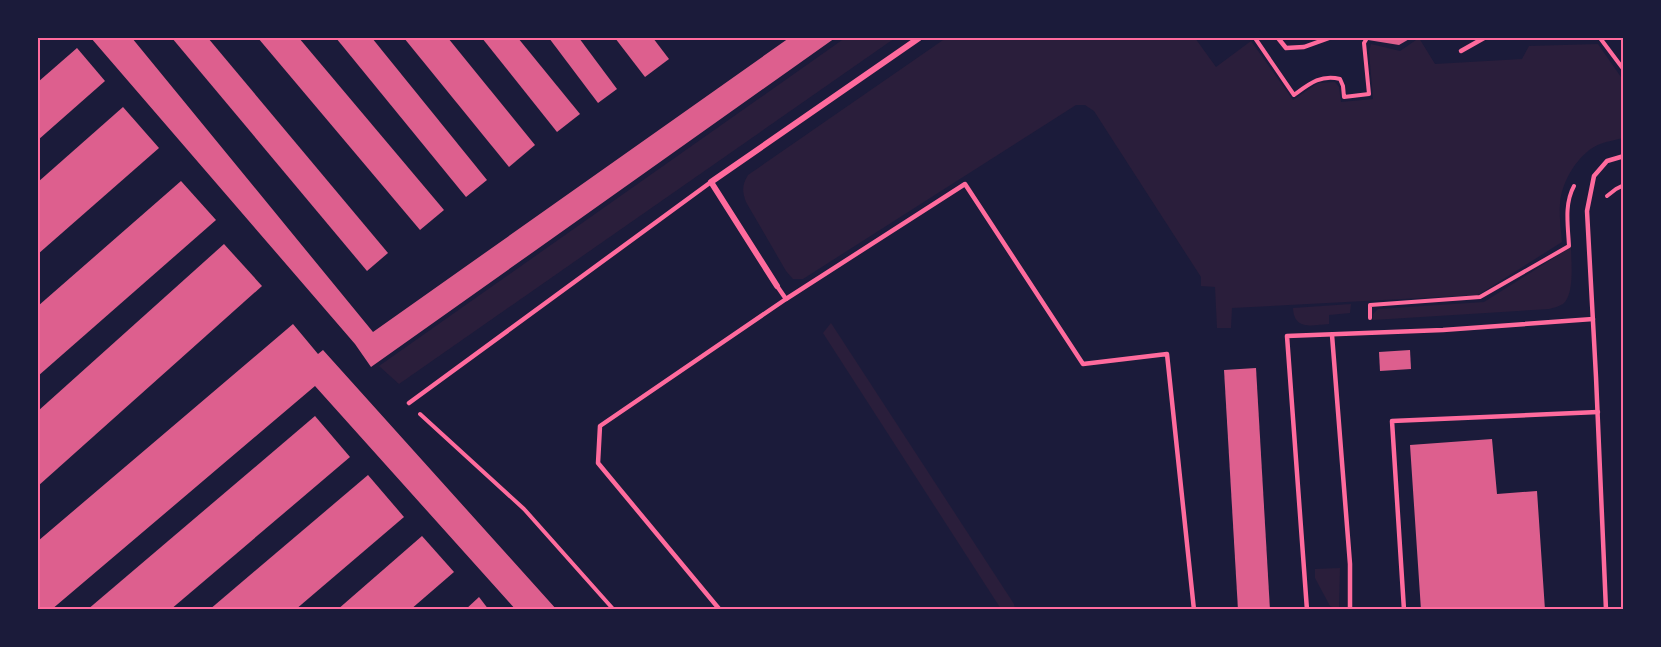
<svg xmlns="http://www.w3.org/2000/svg" width="1661" height="647" font-family="Arial,sans-serif">
	<style>
		.green { fill: #2a1e3b }
		.building { fill: #dd5f8e }
		.lines { fill: none; stroke-linecap: round; stroke-linejoin: round }
		.path { stroke: #ff6b9d; stroke-width: 4 }
		.service { stroke: #ff6b9d; stroke-width: 4.5 }
		.minor { stroke: #ff6b9d; stroke-width: 6 }
		.neatline { fill: none; stroke: #ff6b9d; stroke-width: 2 }
	</style>
	<rect width="100%" height="100%" fill="#1b1b3a"/>
	<g class="green">
		<path d="M 845,38 L 895,38 L 399,384 L 379,366 Z"/>
		<path d="M 946,38 L 1195,38 L 1216,67 L 1251,41 L 1293,100 L 1318,83 L 1335,82 L 1339,87 L 1341,102 L 1373,99 L 1369,51 L 1371,44 L 1400,51 L 1419,38 L 1435,64 L 1522,59 L 1529,46 L 1598,44 L 1623,80 L 1623,138 C 1616,140 1608,141 1600,144 C 1579,152 1561,182 1560,204 C 1559,216 1561,230 1562,242 L 1478,295 L 1232,308 L 1231,328 L 1217,328 L 1215,287 L 1201,286 L 1201,277 L 1094,111 L 1085,105 L 1076,105 L 803,279 L 793,279 L 786,271 L 746,202 C 742,191 742,185 748,175 Z"/>
		<path d="M 1571,247 C 1571,261 1575,294 1563,304 C 1559,306 1554,308 1549,309 L 1373,320 L 1373,314 L 1378,309 L 1484,302 Z"/>
		<path d="M 1351,304 L 1350,313 L 1329,315 L 1329,324 C 1313,325 1294,331 1293,308 Z"/>
		<path d="M 831,323 L 1014,604 L 1015,609 L 1001,609 L 823,333 Z"/>
		<path d="M 1340,568 L 1339,609 L 1330,606 L 1315,578 L 1315,569 Z"/>
	</g>
	<g class="building">
		<path d="M 91,38 L 132,38 L 373,332 L 789,38 L 835,38 L 371,367 L 355,344 Z"/>
		<path d="M 172,38 L 208,38 L 388,253 L 367,271 Z"/>
		<path d="M 258,38 L 299,38 L 444,210 L 420,230 Z"/>
		<path d="M 336,38 L 372,38 L 487,180 L 466,197 Z"/>
		<path d="M 404,38 L 448,38 L 535,145 L 509,167 Z"/>
		<path d="M 482,38 L 518,38 L 580,114 L 557,132 Z"/>
		<path d="M 549,38 L 579,38 L 617,89 L 598,103 Z"/>
		<path d="M 615,38 L 653,38 L 669,59 L 645,77 Z"/>
		<path d="M 1371,38 L 1411,38 L 1399,45 L 1368,40 Z"/>
		<path d="M 77,48 L 105,81 L 38,140 L 38,82 Z"/>
		<path d="M 123,107 L 159,148 L 38,254 L 38,182 Z"/>
		<path d="M 181,181 L 216,220 L 38,376 L 38,306 Z"/>
		<path d="M 224,244 L 262,286 L 38,486 L 38,411 Z"/>
		<path d="M 293,324 L 318,354 L 323,350 L 557,610 L 516,610 L 315,386 L 51,610 L 38,610 L 38,541 Z"/>
		<path d="M 1410,350 L 1411,369 L 1380,371 L 1379,352 Z"/>
		<path d="M 1256,368 L 1270,610 L 1238,610 L 1224,370 Z"/>
		<path d="M 315,416 L 350,457 L 170,610 L 87,610 Z"/>
		<path d="M 1492,439 L 1497,494 L 1537,491 L 1545,610 L 1421,610 L 1410,445 Z"/>
		<path d="M 368,475 L 404,517 L 295,610 L 209,610 Z"/>
		<path d="M 422,536 L 454,572 L 410,610 L 337,610 Z"/>
		<path d="M 479,597 L 489,610 L 465,610 Z"/>
	</g>
	<g class="lines">
		<g class="path">
			<path d="M 1255,38 L 1294,95 C 1309,84 1321,74 1340,79 L 1343,86 L 1344,97 L 1369,94 L 1364,43 L 1367,38"/>
			<path d="M 1600,38 L 1624,70"/>
			<path d="M 1607,196 L 1616,189 L 1624,185"/>
			<path d="M 1370,318 L 1370,305 L 1480,297 L 1569,246 C 1568,226 1564,204 1574,186"/>
			<path d="M 420,414 L 524,509 L 614,610"/>
		</g>
		<g class="service">
			<path d="M 1278,38 L 1286,48 L 1304,47 L 1329,38"/>
			<path d="M 1461,51 L 1484,38"/>
			<path d="M 777,286 L 786,299"/>
			<path d="M 1332,335 L 1350,564 L 1350,610"/>
			<path d="M 409,403 L 711,182"/>
			<path d="M 720,610 L 598,463 L 600,426 L 786,299 L 965,184 L 1083,364 L 1167,354 L 1194,610"/>
			<path d="M 1307,610 L 1287,336 L 1443,330 L 1593,319"/>
			<path d="M 1404,610 L 1392,421 L 1598,412"/>
			<path d="M 1606,610 L 1596,377 L 1587,211 L 1594,176 L 1607,161 L 1624,156"/>
		</g>
		<path class="minor" d="M 777,286 L 711,182 L 919,38"/>
	</g>
	<rect width="1661" height="647" fill="none" stroke="#1b1b3a" stroke-width="78"/>
	<rect x="39" y="39" width="1583" height="569" class="neatline"/>
</svg>
